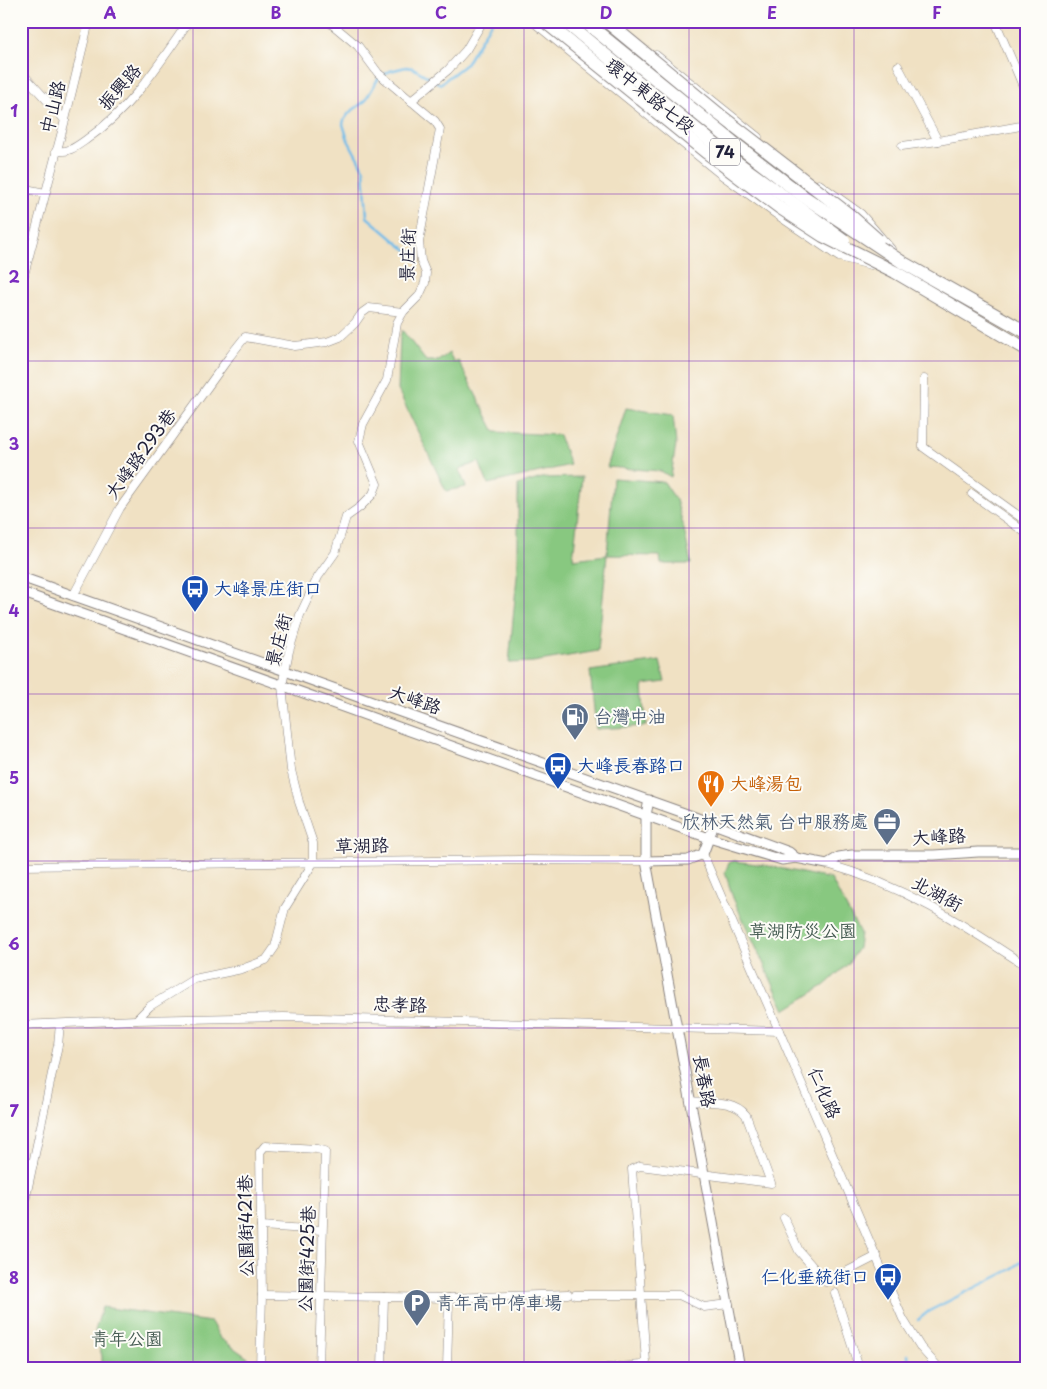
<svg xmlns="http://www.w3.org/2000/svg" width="1047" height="1389" font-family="'Playpen Sans','LXGW WenKai TC',sans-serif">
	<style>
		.green { fill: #88c880; stroke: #55755e }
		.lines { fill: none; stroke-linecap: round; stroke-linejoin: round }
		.stream { stroke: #70bce9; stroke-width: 2.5 }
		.minor-casing { stroke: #89827f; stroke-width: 9 }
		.tertiary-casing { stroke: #89827f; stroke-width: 11 }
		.trunk-casing { stroke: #89827f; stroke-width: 14 }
		.minor { stroke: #fff; stroke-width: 8 }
		.tertiary { stroke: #fff; stroke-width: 9 }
		.trunk { stroke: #fff; stroke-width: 12 }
		.trunk-bridge-casing { stroke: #89827f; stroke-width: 14; stroke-linecap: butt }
		.trunk-bridge { stroke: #fff; stroke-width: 12 }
		.grid { fill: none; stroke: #7b2cbf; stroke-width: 1; stroke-opacity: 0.55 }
		.labels { text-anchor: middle; stroke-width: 4; stroke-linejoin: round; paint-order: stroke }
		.shield { fill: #fdfcf7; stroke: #646373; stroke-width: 1 }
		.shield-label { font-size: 16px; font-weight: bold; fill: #22223b }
		.street-label { font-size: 18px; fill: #22223b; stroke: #fdfcf7 }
		.transit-label { font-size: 18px; fill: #164399; stroke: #fdfcf7; text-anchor: start }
		.service-label { font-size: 18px; fill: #4e5e75; stroke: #fdfcf7; text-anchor: start }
		.food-label { font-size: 18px; fill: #c56008; stroke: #fdfcf7; text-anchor: start }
		.park-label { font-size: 18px; fill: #465c53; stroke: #fdfcf7 }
		.neatline { fill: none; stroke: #7b2cbf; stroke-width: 2 }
		.grid-label { font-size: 16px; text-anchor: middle; font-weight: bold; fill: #7b2cbf }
	</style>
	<rect width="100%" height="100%" fill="#fdfcf7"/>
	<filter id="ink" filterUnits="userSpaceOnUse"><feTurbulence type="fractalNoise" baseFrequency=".02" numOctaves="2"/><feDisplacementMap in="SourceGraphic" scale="10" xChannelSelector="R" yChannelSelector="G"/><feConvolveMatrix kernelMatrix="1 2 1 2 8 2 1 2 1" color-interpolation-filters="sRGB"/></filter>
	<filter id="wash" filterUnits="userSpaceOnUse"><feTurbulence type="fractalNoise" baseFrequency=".0096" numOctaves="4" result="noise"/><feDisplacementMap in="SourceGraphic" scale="20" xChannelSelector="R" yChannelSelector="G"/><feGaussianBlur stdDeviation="1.12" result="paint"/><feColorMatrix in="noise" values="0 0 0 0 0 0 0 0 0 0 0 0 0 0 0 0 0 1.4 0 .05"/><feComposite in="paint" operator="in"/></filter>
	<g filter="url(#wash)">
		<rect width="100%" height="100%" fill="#f0e1c3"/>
		<g class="green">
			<path d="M 402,330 L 426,361 L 438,361 L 449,353 L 454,362 L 458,360 L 495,432 L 559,435 L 570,465 L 488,484 L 479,462 L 459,469 L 466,487 L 446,491 L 398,390 L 400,337 Z"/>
			<path d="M 626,408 L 673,415 L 676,444 L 671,477 L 660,471 L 607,467 Z"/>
			<path d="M 582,477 L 573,559 L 607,555 L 613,478 L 664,482 L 676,500 L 683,524 L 691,564 L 661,564 L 660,556 L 607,555 L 598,651 L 533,662 L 509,663 L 518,565 L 518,485 L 542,478 Z"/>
			<path d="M 660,661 L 665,682 L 643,685 L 646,726 L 596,729 L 590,671 Z"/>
			<path d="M 734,861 L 764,865 L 831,879 L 860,933 L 858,948 L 848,964 L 825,985 L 785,1010 L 733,898 L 725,872 L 729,863 Z"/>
			<path d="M 102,1307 L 211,1322 L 220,1338 L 255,1363 L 255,1368 L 102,1368 L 102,1356 L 95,1331 Z"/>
		</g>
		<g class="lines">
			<g class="stream">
				<path d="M 412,253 L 400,245 L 367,217 L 364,170 L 348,140 L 343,124 L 344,120 L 349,113 L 365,101 L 378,79 L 390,71 L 406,67 L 413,68 L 440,84 L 466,64 L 492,21"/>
				<path d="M 918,1320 L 929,1311 L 1010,1270 L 1026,1259"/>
				<path d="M 908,1355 L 909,1368"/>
			</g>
		</g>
	</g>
	<g filter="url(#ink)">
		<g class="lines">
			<defs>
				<g id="minor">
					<path d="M 532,21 L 719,173 L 776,214 L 839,257 L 871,265"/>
					<path d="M 995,21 L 1026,93"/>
					<path d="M 656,55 L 758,137"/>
					<path d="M 898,66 L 938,141 L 1026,125"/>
					<path d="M 21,72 L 65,120"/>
					<path d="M 411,101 L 448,70 L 466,50 L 483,21"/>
					<path d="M 902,146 L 938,141"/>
					<path d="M 56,151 C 69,153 77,146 87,139 C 131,109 159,64 189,21"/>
					<path d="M 819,184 L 861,214 L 891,249"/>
					<path d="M 21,188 L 45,193"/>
					<path d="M 21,286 L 65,120 L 89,21"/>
					<path d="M 924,379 L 923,447 L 1026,521"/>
					<path d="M 972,494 L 1026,533"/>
					<path d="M 73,596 L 120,508 L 230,356 L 245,337 L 295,346 L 327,342 L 340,337 L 355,323 L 362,313 L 369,308 L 403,312"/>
					<path d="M 703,854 L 903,1319 L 921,1348 L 939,1368"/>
					<path d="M 827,864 C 903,885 961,923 1026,966"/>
					<path d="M 21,866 L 519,860 L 646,861"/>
					<path d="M 136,1020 L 150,1006 L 194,979 L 242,969 L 266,960 L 275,947 L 285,908 L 313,863 L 313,843 L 299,802 L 291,770 L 282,686 L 289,651 L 300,615 L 318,577 L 335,553 L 346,517 L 360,507 L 373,494 L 377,484 L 359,441 L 363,424 L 387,380 L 397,323 L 403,312 L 419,296 L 425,283 L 426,273 L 421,261 L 419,242 L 440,129 L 435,121 L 378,73 L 358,46 L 328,21"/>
					<path d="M 21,1025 L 136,1020 L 284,1017 L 779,1031"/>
					<path d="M 21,1161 L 33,1164"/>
					<path d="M 784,1218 L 799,1251 L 826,1282 L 877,1256"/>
					<path d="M 21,1220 L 58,1045 L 60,1024"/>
					<path d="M 261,1226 L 322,1230"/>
					<path d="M 835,1293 L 859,1368"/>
					<path d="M 262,1295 L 449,1298 L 568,1294"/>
					<path d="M 575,1295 L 679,1295 L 704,1307 L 729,1304"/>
					<path d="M 260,1368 L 262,1295 L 260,1152 L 265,1146 L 317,1149 L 325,1151 L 319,1368"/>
					<path d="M 382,1368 L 384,1297"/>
					<path d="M 447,1368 L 449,1298"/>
					<path d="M 607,1368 L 641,1365 L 646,1362 L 632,1169 L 640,1166 L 771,1183 L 746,1115 C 733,1099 709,1103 690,1101"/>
				</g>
				<g id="tertiary">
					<path d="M 21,577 L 684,813 L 789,852 L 796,858"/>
					<path d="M 21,592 L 709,838 L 782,860 L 796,858 L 827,864 L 839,857 L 852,855 L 934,855 L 978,852 L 1026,852"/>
					<path d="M 649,800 L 646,815 L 646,861 L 740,1368"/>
					<path d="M 646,861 L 688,860 L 703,854 L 714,825"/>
				</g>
				<g id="trunk">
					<path d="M 902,262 L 1026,332"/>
					<path d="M 895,272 L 1026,349"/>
				</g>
			</defs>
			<use href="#minor" class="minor-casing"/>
			<use href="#tertiary" class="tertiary-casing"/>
			<use href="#trunk" class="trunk-casing"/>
			<use href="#minor" class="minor"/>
			<use href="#tertiary" class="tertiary"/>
			<use href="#trunk" class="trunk"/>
			<defs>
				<g id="trunk-bridge">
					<path d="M 544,21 L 707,153 L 780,208 L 823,236 L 895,272"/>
					<path d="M 564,21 L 734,160 L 844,240"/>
					<path d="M 584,21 L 733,142 L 803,196 L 902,262"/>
					<path d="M 606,21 L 720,115 L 851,216 L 878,240"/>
				</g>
			</defs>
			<use href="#trunk-bridge" class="trunk-bridge-casing"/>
			<use href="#trunk-bridge" class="trunk-bridge"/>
		</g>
	</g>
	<path class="grid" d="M 193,21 L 193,1368M 358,21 L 358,1368M 524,21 L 524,1368M 689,21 L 689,1368M 854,21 L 854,1368M 21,194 L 1026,194M 21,361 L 1026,361M 21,528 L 1026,528M 21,694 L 1026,694M 21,861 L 1026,861M 21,1028 L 1026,1028M 21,1195 L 1026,1195"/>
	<defs>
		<symbol id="bus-pin" viewBox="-11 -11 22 30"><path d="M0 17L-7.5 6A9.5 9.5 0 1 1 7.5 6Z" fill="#1a4fb4" stroke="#fdfcf7"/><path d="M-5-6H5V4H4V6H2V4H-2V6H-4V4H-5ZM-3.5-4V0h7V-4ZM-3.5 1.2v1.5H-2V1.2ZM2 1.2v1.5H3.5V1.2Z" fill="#fff"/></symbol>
		<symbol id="fuel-pin" viewBox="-11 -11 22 30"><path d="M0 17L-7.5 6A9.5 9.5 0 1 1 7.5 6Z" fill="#5c6f8a" stroke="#fdfcf7"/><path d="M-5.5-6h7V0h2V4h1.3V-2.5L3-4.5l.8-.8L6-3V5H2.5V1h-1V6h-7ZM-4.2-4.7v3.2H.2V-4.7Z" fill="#fff"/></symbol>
		<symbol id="restaurant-pin" viewBox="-11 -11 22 30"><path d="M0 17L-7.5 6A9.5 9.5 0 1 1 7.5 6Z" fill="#e8710a" stroke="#fdfcf7"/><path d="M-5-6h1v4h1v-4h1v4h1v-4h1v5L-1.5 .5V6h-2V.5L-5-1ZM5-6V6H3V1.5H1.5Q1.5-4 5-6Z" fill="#fff"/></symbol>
		<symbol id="office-pin" viewBox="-11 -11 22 30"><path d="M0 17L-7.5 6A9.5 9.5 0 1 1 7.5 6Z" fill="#5c6f8a" stroke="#fdfcf7"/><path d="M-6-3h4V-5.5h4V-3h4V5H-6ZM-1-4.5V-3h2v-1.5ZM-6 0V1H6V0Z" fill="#fff"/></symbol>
		<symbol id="parking-pin" viewBox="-11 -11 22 30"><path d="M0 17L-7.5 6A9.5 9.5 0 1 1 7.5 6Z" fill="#5c6f8a" stroke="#fdfcf7"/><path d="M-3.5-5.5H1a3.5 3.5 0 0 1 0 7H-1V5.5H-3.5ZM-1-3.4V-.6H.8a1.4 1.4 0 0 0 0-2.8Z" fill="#fff"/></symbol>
	</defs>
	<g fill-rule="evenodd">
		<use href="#bus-pin" x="179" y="573" width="32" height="43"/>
		<use href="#fuel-pin" x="559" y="701" width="32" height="43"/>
		<use href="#bus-pin" x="542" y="750" width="32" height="43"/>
		<use href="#restaurant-pin" x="695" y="768" width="32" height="43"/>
		<use href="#office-pin" x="871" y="806" width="32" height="43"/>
		<use href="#bus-pin" x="872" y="1261" width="32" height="43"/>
		<use href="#parking-pin" x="401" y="1287" width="32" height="43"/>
	</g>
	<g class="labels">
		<rect class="shield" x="710" y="138.5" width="30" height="27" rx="4"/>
		<g class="shield-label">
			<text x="725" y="158">74</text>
		</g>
		<g class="street-label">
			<text transform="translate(120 87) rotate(-49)" y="6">振興路</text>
			<text transform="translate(650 96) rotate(39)" y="6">環中東路七段</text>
			<text transform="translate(53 107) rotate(-76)" y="6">中山路</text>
			<text transform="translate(408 255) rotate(-88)" y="6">景庄街</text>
			<text transform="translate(141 454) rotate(-54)" y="6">大峰路293巷</text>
			<text transform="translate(279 640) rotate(-75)" y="6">景庄街</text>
			<text transform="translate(415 700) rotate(19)" y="6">大峰路</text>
			<text transform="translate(939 837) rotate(-3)" y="6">大峰路</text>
			<text transform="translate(362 846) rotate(-1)" y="6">草湖路</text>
			<text transform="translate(937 894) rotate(28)" y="6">北湖街</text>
			<text transform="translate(400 1005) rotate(2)" y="6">忠孝路</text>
			<text transform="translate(704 1081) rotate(80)" y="6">長春路</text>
			<text transform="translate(824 1093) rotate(66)" y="6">仁化路</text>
			<text transform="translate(246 1226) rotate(-91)" y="6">公園街421巷</text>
			<text transform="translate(307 1259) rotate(-88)" y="6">公園街425巷</text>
		</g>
		<g class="transit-label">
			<text x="214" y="595">大峰景庄街口</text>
			<text x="577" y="772">大峰長春路口</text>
			<text x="869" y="1283" text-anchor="end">仁化垂統街口</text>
		</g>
		<g class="service-label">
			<text x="594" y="723">台灣中油</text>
			<text x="868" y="828" text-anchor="end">欣林天然氣 台中服務處</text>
			<text x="436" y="1309">青年高中停車場</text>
		</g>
		<g class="food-label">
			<text x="730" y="790">大峰湯包</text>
		</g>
		<g class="park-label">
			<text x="803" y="937">草湖防災公園</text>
			<text x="127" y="1345">青年公園</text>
		</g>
	</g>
	<rect width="1047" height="1389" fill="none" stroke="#fdfcf7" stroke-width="55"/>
	<rect x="28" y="28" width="992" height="1334" class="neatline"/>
	<g class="grid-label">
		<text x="110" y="19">A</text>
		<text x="276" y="19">B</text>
		<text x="441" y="19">C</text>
		<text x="606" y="19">D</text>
		<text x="772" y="19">E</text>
		<text x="937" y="19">F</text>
		<text x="14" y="117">1</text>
		<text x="14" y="283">2</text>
		<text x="14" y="450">3</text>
		<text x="14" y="617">4</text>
		<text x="14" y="784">5</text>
		<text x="14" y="950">6</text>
		<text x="14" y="1117">7</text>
		<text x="14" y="1284">8</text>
	</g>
</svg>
